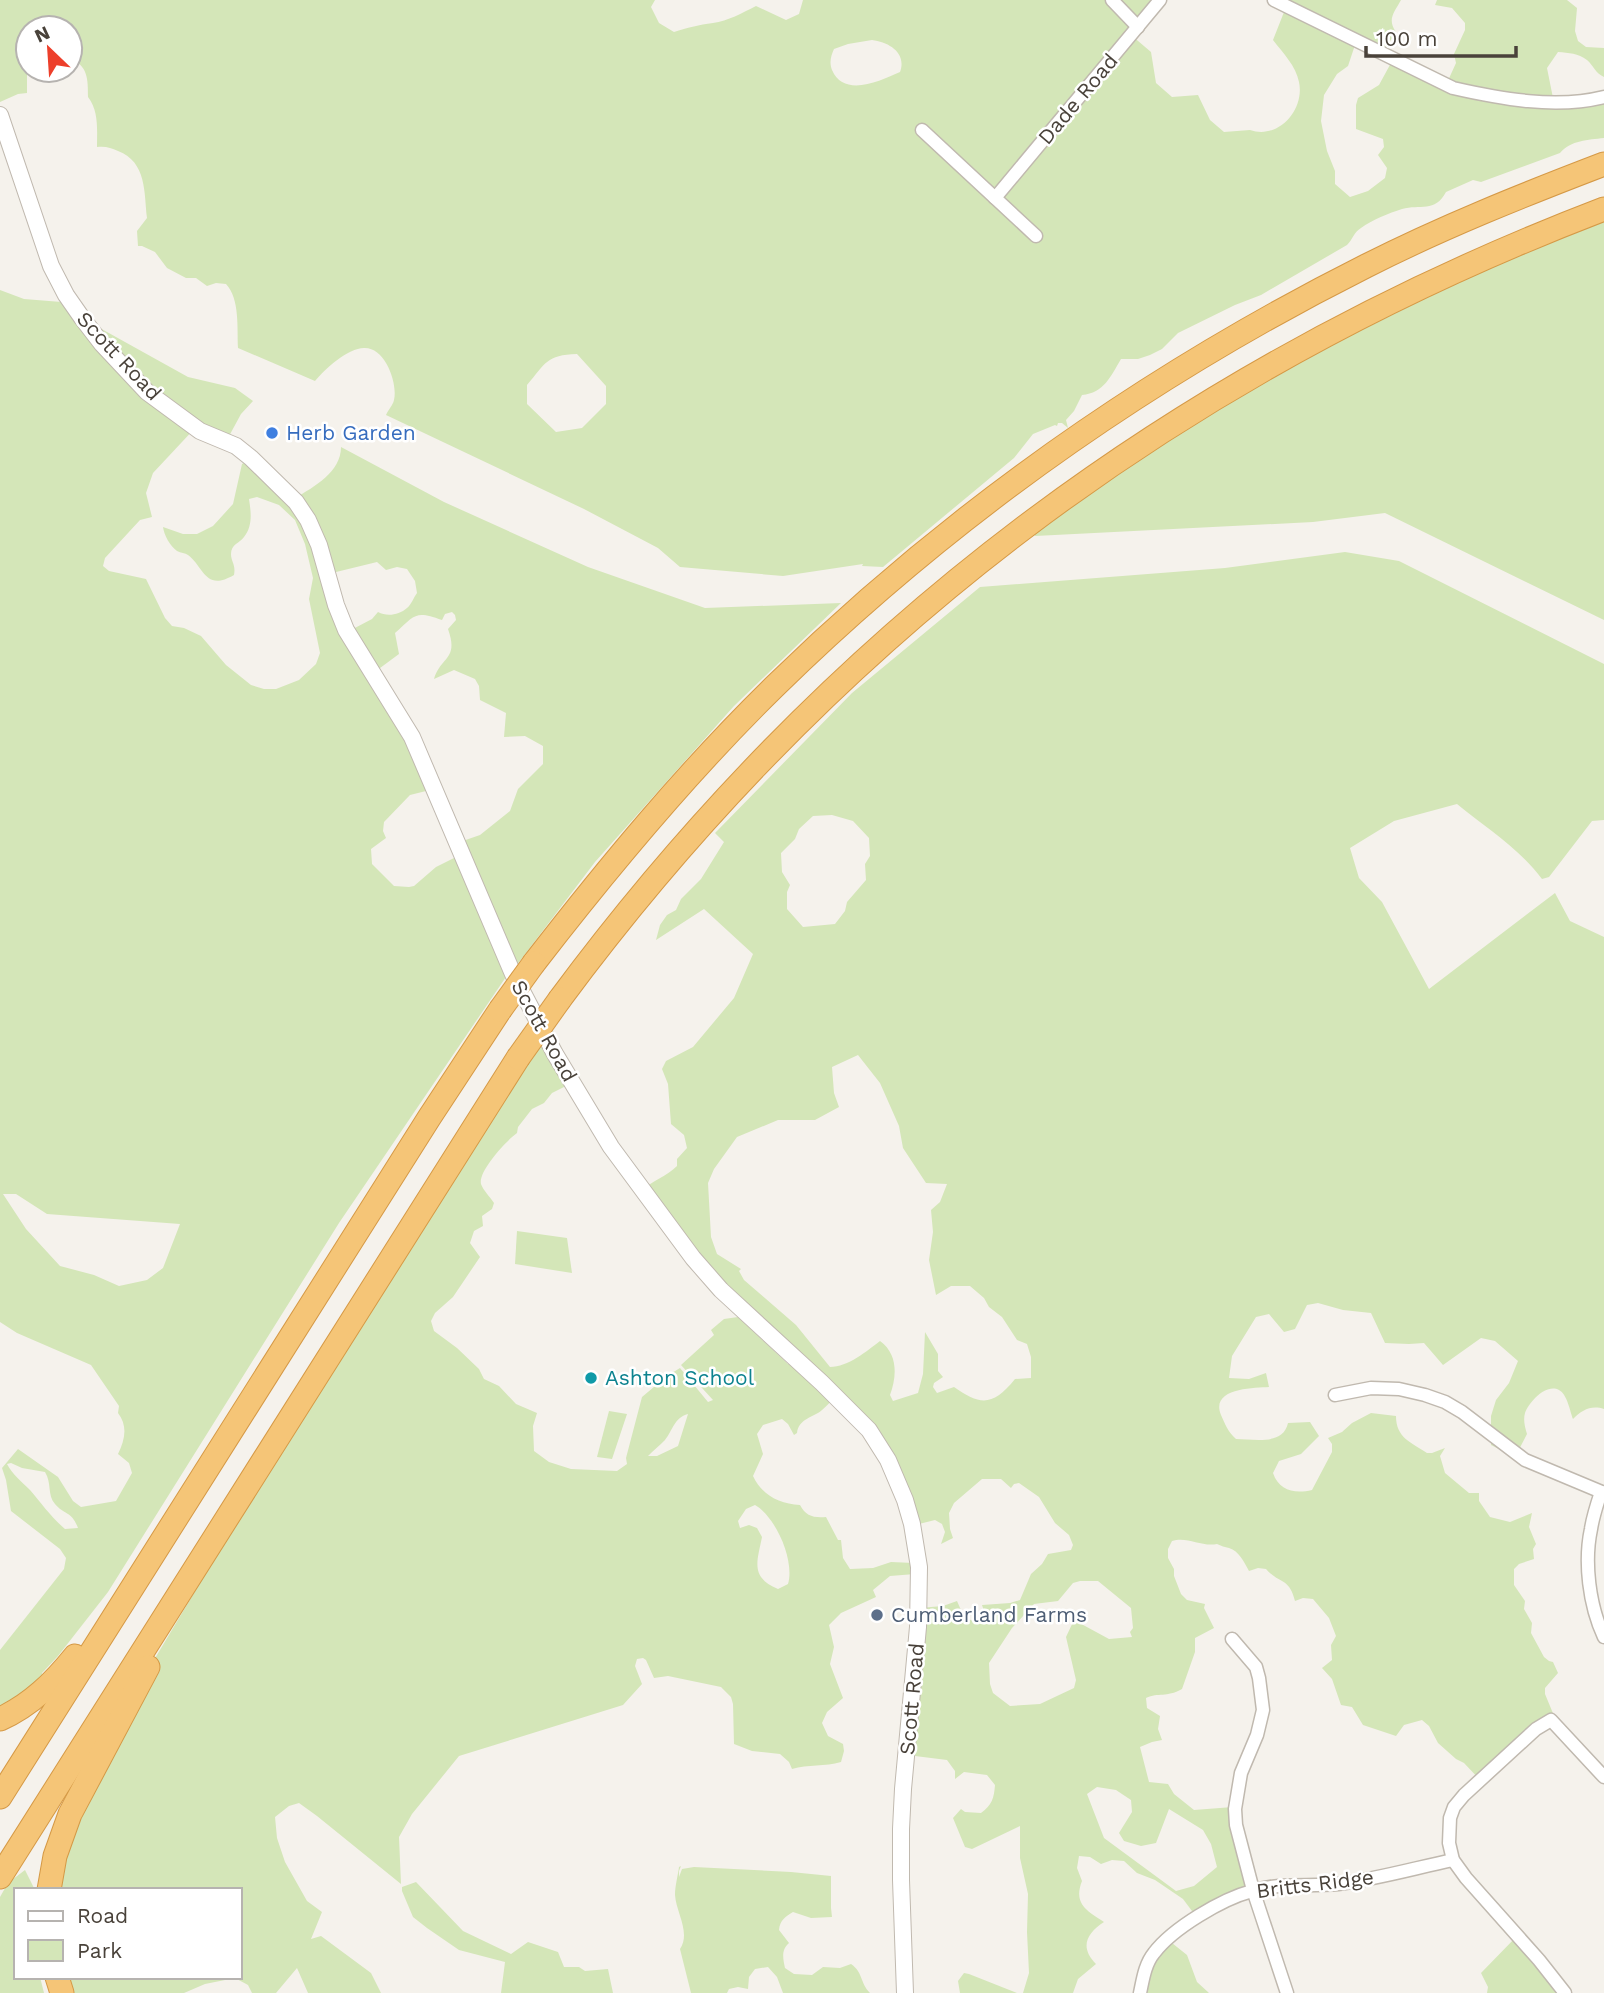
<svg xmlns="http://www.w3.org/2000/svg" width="1604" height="1993" font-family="'Work Sans',sans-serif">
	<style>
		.green { fill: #d4e6b8; fill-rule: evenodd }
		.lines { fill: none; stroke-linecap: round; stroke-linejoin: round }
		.minor-casing { stroke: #c0b9af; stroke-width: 15 }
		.tertiary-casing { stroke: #c0b9af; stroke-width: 18 }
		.motorway-casing { stroke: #d59946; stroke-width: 25 }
		.minor { stroke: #fff; stroke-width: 12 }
		.tertiary { stroke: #fff; stroke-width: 16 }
		.motorway { stroke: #f5c577; stroke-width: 23 }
		.motorway-bridge-casing { stroke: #d59946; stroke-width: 25; stroke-linecap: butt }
		.motorway-bridge { stroke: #f5c577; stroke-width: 23 }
		.shop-dot { fill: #3f7fe0; stroke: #fff; stroke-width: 2.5 }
		.culture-dot { fill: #0f9aa8; stroke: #fff; stroke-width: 2.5 }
		.service-dot { fill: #5c6f8a; stroke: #fff; stroke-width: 2.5 }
		.labels { text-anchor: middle; stroke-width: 5; stroke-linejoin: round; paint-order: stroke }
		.street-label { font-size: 21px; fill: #49423a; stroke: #fff }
		.shop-label { font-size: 21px; fill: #366cbe; stroke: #fff; text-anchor: start }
		.culture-label { font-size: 21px; fill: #0d838f; stroke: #fff; text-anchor: start }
		.service-label { font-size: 21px; fill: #4e5e75; stroke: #fff; text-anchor: start }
	</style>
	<rect width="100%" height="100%" fill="#f5f2ec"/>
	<g class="green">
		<path d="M 0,0 L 655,0 L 651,7 L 659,23 L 674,32 C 690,27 698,25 713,23 C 728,21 742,13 756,6 L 786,20 L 799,14 L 803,0 L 1159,0 L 1131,35 L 1151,52 L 1156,83 L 1172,97 L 1198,95 L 1210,120 L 1224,132 L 1250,130 C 1278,140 1305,110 1299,82 C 1296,66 1283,53 1273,40 L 1286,7 L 1270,0 L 1401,0 C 1394,13 1387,19 1396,32 L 1384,50 L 1356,42 L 1348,66 L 1337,74 L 1324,95 L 1321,121 L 1327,151 L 1335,171 L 1335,184 L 1350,197 L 1368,191 L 1385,178 L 1387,168 L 1378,155 L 1384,147 L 1383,139 L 1356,129 L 1356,105 L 1358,98 L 1379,85 L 1391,63 L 1446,85 L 1456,63 L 1454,54 L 1465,30 L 1465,23 L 1452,8 L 1435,5 L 1437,0 L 1567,0 L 1577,8 L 1575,31 L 1578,41 L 1586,47 L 1604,48 L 1604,77 C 1595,73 1594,66 1587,60 C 1578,53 1569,53 1558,52 L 1547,68 L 1554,103 L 1604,97 L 1604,138 C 1588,140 1571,140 1560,153 L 1481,182 L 1473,180 L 1446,192 C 1435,213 1420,204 1402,209 C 1389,213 1372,220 1361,228 C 1354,232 1353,239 1347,245 L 1261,295 L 1235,305 L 1178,333 L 1162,349 L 1150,355 L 1138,359 L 1121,359 C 1111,376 1104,393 1082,395 L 1074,411 L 1066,420 L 1068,428 L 1062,423 L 1058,423 L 1057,426 L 1055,425 L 1033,434 L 1014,458 L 883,567 L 862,566 L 863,564 L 783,576 L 680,567 L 658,548 L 584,509 L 386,415 C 388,410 393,405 394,400 C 398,383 385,347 364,348 C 348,348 325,369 315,381 L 238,348 C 237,328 240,299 226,284 L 216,283 L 207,286 L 196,278 L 186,278 L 167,268 L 155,252 L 142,246 L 138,246 L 137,231 L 147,218 C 144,193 147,162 118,151 C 111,148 106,146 97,147 C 97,130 99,111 88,97 C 88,79 88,66 70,58 L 70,28 L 28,28 L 28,70 L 30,70 L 27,74 L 27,93 L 18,94 L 0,102 ZM 872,40 C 889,42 907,53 900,72 C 880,81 844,98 832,70 C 829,62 831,56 834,49 L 848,44 ZM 577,354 L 606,386 L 606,404 L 582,428 L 556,432 L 527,404 L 527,385 C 546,363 546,355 577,354 Z"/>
		<path d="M 1604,213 L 1604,620 L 1385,513 L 1313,522 L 1035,536 L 1032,528 L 1257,377 Z"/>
		<path d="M 0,290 L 24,299 L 74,303 L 89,322 L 188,377 L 235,388 L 253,401 L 241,414 L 228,438 L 196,427 L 153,473 L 146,493 L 152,517 L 140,520 L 105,558 L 103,566 L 109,571 L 146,579 L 165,618 L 172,626 L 184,628 L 201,636 L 226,665 L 251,685 L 264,689 L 276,689 L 299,680 L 316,664 L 320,653 L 309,599 L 313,578 L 305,544 L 295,520 L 279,505 L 257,497 L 249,499 C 251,512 253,526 244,537 C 240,543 231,544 231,554 C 231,562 236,564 234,575 C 205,592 204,567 188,555 C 185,553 181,553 177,551 C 170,546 164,535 163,527 L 183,534 L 197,534 L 213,526 L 233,504 L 242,464 L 252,458 L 295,498 C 314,487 341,472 341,447 L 444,502 L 588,567 L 705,608 L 841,603 L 734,706 L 595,862 L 513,970 L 510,971 L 339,1223 L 108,1592 L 58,1656 L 42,1673 L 44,1694 L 0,1722 L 0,1650 L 64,1569 L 66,1558 L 60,1549 L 11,1511 L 6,1480 L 2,1468 L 18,1449 L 58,1477 L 73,1501 L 81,1507 L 116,1501 L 132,1473 L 129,1463 L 118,1454 C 125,1440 128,1426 118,1413 L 119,1406 L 91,1365 L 17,1333 L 0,1322 ZM 377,562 L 386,570 L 397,567 L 407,569 L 415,581 L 417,593 C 414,597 411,605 407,608 C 399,615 387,617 378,612 L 372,619 L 351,630 L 332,573 ZM 452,612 L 455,615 L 456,620 L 448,629 C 459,660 441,656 434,679 L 454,670 L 475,679 L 479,686 L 480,700 L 506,713 L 504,737 L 525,736 L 543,746 L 543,764 L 518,789 L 510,811 L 480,835 L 457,843 L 460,855 L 436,867 L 414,886 L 409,887 L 394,886 L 372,864 L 371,849 L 386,838 L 383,831 L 384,822 L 410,795 L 434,789 L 376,671 L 399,654 L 395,633 C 415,615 415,610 442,620 L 445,614 ZM 3,1194 L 16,1194 L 47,1214 L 180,1224 L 163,1268 L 147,1280 L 119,1286 L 94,1275 L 60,1266 L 26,1229 ZM 11,1463 L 22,1468 L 45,1472 C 52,1483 47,1495 55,1504 C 64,1515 72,1511 78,1528 L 65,1529 C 51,1517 42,1504 30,1490 C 21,1481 13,1475 7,1464 Z"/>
		<path d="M 1345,552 L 1399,561 L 1604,664 L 1604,820 L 1592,821 L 1549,877 L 1542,879 C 1520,849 1485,827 1457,804 L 1394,821 L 1350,848 L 1359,878 L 1382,902 L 1429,989 L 1555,893 L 1570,921 L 1604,937 L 1604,1409 C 1591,1405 1582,1410 1573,1419 C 1570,1411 1567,1394 1559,1390 C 1546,1383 1529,1402 1525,1413 C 1523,1420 1525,1427 1527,1434 L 1515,1457 L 1491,1445 L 1491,1416 L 1496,1400 L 1509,1383 L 1518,1361 L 1495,1341 L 1481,1338 L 1443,1365 L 1424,1343 L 1409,1344 L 1385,1343 L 1371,1313 L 1343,1310 L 1318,1303 L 1307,1305 L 1295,1329 L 1284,1332 L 1269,1314 L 1256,1317 L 1232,1356 L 1229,1378 L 1249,1379 L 1266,1373 L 1269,1387 C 1253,1388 1210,1388 1221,1415 C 1225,1424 1228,1432 1236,1439 C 1253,1439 1283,1446 1288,1423 L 1310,1422 L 1319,1436 L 1301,1454 L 1279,1461 L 1273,1473 C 1279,1491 1295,1494 1312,1490 L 1332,1452 L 1332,1444 L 1328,1438 L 1342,1432 L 1352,1423 L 1371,1413 L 1396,1416 C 1396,1438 1411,1442 1427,1453 L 1432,1453 L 1445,1448 L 1440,1456 L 1445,1473 L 1469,1493 L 1479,1493 L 1479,1501 L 1490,1517 L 1510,1522 L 1532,1513 L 1529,1527 L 1536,1544 L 1533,1549 L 1534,1559 L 1519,1564 L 1514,1569 L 1514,1585 L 1525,1601 L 1524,1609 L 1532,1623 L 1531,1633 L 1544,1657 L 1549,1661 L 1553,1662 L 1558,1673 L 1545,1688 L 1545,1694 L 1557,1723 L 1549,1726 L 1482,1782 L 1464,1763 L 1456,1759 L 1438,1743 L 1429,1726 L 1422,1720 L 1404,1725 L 1396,1736 L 1363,1725 L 1352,1707 L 1341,1705 L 1332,1679 L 1322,1668 L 1332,1660 L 1331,1645 L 1336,1636 L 1329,1618 L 1313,1599 L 1303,1598 L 1295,1601 C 1289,1577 1280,1585 1266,1569 L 1258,1568 L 1249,1571 C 1244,1562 1239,1551 1229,1548 C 1225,1547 1221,1546 1217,1544 C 1201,1547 1187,1536 1172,1541 L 1168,1549 L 1168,1558 L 1174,1569 L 1174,1576 L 1181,1594 L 1187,1600 L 1205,1604 L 1204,1608 L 1214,1628 L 1195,1638 L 1195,1652 L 1182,1689 C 1166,1698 1159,1692 1146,1698 L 1147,1708 L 1160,1716 L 1158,1729 L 1162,1740 L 1152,1742 L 1140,1747 L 1149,1782 L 1168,1784 L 1174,1794 L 1194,1810 L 1233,1807 L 1254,1891 L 1198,1919 L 1183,1899 L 1155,1880 L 1137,1873 L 1124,1861 L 1112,1860 L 1101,1864 L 1090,1857 L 1079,1856 L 1077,1868 L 1082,1881 C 1073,1904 1087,1911 1104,1922 C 1087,1933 1079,1947 1096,1964 L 1078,1979 L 1073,1993 L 1023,1993 L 1029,1973 L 1027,1932 L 1028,1894 L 1020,1858 L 1020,1826 L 972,1849 L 965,1847 L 953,1818 L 961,1809 L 965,1812 L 981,1813 C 992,1805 994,1798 995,1785 L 987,1775 L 964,1772 L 955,1779 L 955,1771 L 947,1760 L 907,1755 L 919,1608 L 943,1606 L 957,1601 L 964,1617 L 973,1621 L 980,1619 L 985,1614 L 982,1605 L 1010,1603 L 1020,1600 L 1031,1574 L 1042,1564 L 1048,1554 L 1071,1550 L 1073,1545 L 1069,1535 L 1055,1523 L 1039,1497 L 1019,1483 L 1014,1484 L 1011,1488 L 1001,1479 L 982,1479 L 954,1503 L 949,1513 L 950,1529 L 953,1538 L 941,1544 L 945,1532 L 942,1524 L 935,1520 L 919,1524 L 887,1459 L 835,1397 C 831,1401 827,1406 822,1410 C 813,1418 799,1418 797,1433 L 794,1435 L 788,1424 L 782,1419 L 763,1425 L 757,1434 L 763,1454 L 753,1476 C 762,1495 779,1504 800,1505 C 806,1516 813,1518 826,1517 L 838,1540 L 841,1540 L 843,1558 L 850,1569 L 873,1568 L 891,1562 L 914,1563 L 915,1574 L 890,1576 L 873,1590 L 876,1597 L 841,1613 L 829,1625 L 834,1647 L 830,1664 L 843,1698 L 827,1712 L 822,1723 L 828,1736 L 843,1744 L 844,1751 L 841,1762 C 825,1767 808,1764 792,1769 L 789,1762 L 780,1754 L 752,1751 L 734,1744 L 733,1704 L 731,1697 L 721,1687 L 668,1676 L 654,1678 L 646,1660 L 643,1658 L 637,1659 L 635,1666 L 642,1684 L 623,1705 L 459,1756 L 412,1814 L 399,1837 L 401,1884 L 317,1816 L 299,1803 L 289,1806 L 275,1817 L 277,1838 L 285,1862 L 307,1901 L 322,1912 L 311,1939 L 321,1936 L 371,1973 L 381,1993 L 308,1993 L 297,1968 L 276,1993 L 252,1993 L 248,1985 L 235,1978 L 205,1984 L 184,1993 L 62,1993 L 57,1977 L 240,1977 L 240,1890 L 49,1890 L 56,1857 L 151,1665 L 231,1531 L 540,1032 L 570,1084 L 552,1093 L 544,1103 L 532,1109 L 518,1127 L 517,1133 C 507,1140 478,1171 481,1184 C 483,1190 490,1197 494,1203 L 492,1209 L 482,1216 L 483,1226 L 474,1231 L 470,1243 L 480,1257 L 453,1297 L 435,1313 L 431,1321 L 434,1331 L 457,1348 L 479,1369 L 484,1379 L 499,1386 L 516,1404 L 537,1413 L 533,1426 L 534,1451 L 549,1462 L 571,1469 L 617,1471 L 627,1464 L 626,1458 L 642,1397 L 667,1376 L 680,1368 L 708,1402 L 713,1400 L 681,1365 L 714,1335 L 711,1330 L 724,1319 L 738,1317 L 788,1364 L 790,1362 L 718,1287 L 641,1191 C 652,1181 667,1176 677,1166 L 677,1159 L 687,1148 L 684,1135 L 671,1124 L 668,1084 L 662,1069 L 666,1061 L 693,1047 L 734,998 L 753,954 L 704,909 L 656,940 L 660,925 L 667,915 L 676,910 L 681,899 L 701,879 L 724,842 L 715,833 L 852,693 L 980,587 L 1225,568 ZM 832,815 L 853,821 L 869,838 L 870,856 L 865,864 L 866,880 L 847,902 L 845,911 L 835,924 L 803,927 L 787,909 L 787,892 L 790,885 L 782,872 L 781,853 L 795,839 L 799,829 L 813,816 ZM 858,1055 L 880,1083 L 899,1126 L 903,1148 L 926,1183 L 947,1184 L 940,1202 L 931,1210 L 933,1232 L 929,1260 L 936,1295 L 951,1286 L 970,1286 L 984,1298 L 989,1307 L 1002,1317 L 1017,1340 L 1027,1344 L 1031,1357 L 1031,1378 L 1015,1379 C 993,1406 981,1406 954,1387 L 937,1393 L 933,1387 L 934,1383 L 943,1377 L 938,1371 L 938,1354 L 925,1332 L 923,1374 L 918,1393 L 893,1401 L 890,1395 C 897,1376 898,1354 880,1341 C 867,1351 848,1367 830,1367 L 796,1325 L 744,1280 L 739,1271 L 741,1269 L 717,1254 L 711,1237 L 708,1183 L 714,1169 L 737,1137 L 778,1120 L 815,1120 L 839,1107 L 834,1093 L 832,1067 ZM 688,1414 L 678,1446 L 657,1456 L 648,1456 C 653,1451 660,1445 665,1440 C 673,1430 674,1418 688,1414 ZM 755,1505 C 776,1517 795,1561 788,1584 L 778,1589 C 750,1577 757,1562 762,1537 L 757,1528 L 749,1525 L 740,1528 L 738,1521 L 746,1509 ZM 1080,1581 L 1098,1581 L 1131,1608 L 1133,1628 L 1130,1632 L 1132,1637 L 1109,1639 L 1074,1620 L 1066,1637 L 1076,1680 L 1074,1688 L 1040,1704 L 1010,1706 L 993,1693 L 990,1684 L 989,1663 L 1012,1628 L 1034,1604 L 1058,1601 L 1073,1583 ZM 1097,1787 L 1116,1790 L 1131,1800 L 1132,1812 L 1119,1833 L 1124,1841 L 1141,1846 L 1156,1843 L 1169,1809 L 1203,1830 L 1211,1844 L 1217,1867 L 1194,1886 L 1176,1891 L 1104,1838 L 1087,1794 Z"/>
		<path d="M 517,1231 L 567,1238 L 572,1273 L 515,1264 Z"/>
		<path d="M 609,1411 L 627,1414 L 612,1459 L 597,1457 Z"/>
		<path d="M 681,1866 L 679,1871 L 679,1877 L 682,1869 L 694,1867 L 791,1872 L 831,1876 L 831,1908 L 832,1917 L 811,1918 L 793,1912 C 785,1917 780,1920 779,1930 L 789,1943 C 781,1950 783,1958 785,1968 L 794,1974 L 812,1975 L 823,1967 L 840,1968 L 851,1964 C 863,1972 860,1983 870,1993 L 783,1993 L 777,1977 L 768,1967 L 755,1969 L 749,1977 L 748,1989 L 738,1987 L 729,1989 L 727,1993 L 691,1993 L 680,1949 C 691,1933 676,1912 675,1895 C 675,1886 678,1875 679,1867 Z"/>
		<path d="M 25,1870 L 35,1890 L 16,1890 L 16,1977 L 40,1977 L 44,1993 L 0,1993 L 0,1897 L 8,1883 Z"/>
		<path d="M 416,1882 L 463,1931 L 511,1954 L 528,1942 L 558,1952 L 564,1967 L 579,1967 L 585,1971 L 608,1969 L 613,1993 L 501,1993 L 505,1962 L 459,1950 L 427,1928 L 413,1917 L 402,1891 L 402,1887 Z"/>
		<path d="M 1516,1937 L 1564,1993 L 1487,1993 L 1488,1987 L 1481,1973 Z"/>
		<path d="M 1172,1943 L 1187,1955 L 1197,1982 L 1209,1993 L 1144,1993 L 1157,1954 Z"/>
		<path d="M 964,1973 L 969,1974 L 1017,1993 L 960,1993 L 958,1981 Z"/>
	</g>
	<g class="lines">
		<defs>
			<g id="minor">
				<path d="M 1112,0 L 1138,27"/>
				<path d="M 1274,0 L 1453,88 C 1501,99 1556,109 1604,97"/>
				<path d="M 922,130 L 1036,236"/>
				<path d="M 995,198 L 1160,0"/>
				<path d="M 1335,1395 L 1371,1388 L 1399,1389 L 1425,1395 L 1445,1402 L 1462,1412 L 1525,1460 L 1604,1493"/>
				<path d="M 1601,1492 C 1597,1504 1593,1516 1591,1529 C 1584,1562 1589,1605 1604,1637"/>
				<path d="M 1232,1639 L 1256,1667 L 1259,1678 L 1263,1710 L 1257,1735 L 1241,1773 L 1235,1809 L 1236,1825 L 1253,1890 L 1287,1993"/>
				<path d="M 1140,1993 C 1143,1979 1145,1964 1154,1953 C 1173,1928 1222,1899 1252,1891 C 1280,1882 1309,1887 1338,1884 C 1377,1879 1415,1868 1453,1860"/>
				<path d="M 1565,1993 L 1539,1960 L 1466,1878 L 1453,1860 L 1449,1843 L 1450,1818 L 1454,1807 L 1464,1795 L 1536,1729 L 1551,1720 L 1604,1777"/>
			</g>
			<path id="tertiary" d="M 0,115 L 51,266 L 66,295 L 82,318 L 102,344 L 147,392 L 200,431 L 236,446 L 251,458 L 296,502 L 308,520 L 319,545 L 336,605 L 346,630 L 412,737 L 513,974 L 555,1054 L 611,1147 L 693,1258 L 721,1290 L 822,1383 L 869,1430 L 888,1460 L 905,1500 L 912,1524 L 919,1567 L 918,1627 L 903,1789 L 901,1829 L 901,1880 L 905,1993"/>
			<g id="motorway">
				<path d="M 534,963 C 609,866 687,772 775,686 C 949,516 1149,375 1366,266 C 1443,227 1523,195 1604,164"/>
				<path d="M 560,999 C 832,632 1178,372 1604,209"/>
				<path d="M 0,1719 C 31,1705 54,1682 75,1656"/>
				<path d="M 0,1797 L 429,1118 L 500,1010"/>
				<path d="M 0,1877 L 518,1058"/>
				<path d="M 49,1890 L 55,1856 L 70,1814 L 148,1667"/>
				<path d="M 57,1977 L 62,1993"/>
			</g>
		</defs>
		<use href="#minor" class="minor-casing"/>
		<use href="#tertiary" class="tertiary-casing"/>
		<use href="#motorway" class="motorway-casing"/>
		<use href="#minor" class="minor"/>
		<use href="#tertiary" class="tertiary"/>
		<use href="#motorway" class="motorway"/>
		<defs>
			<g id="motorway-bridge">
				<path d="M 500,1010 L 534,963"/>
				<path d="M 518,1058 L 560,999"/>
			</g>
		</defs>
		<use href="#motorway-bridge" class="motorway-bridge-casing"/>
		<use href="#motorway-bridge" class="motorway-bridge"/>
	</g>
	<circle class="shop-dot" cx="272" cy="433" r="7"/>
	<circle class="culture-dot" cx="591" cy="1378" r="7"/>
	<circle class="service-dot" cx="877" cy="1615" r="7"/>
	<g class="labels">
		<g class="street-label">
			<text transform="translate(1078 99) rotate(-50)" y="7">Dade Road</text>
			<text transform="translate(119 356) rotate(47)" y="7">Scott Road</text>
			<text transform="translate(544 1031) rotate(61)" y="7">Scott Road</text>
			<text transform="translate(912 1699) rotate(-85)" y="7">Scott Road</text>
			<text transform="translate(1315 1884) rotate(-7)" y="7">Britts Ridge</text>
		</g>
		<g class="shop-label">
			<text x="286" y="440">Herb Garden</text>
		</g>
		<g class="culture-label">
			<text x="605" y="1385">Ashton School</text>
		</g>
		<g class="service-label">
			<text x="891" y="1622">Cumberland Farms</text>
		</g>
	</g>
	<rect x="14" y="1888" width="228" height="91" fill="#ffffff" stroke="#b6b3b0" stroke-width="2"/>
	<rect x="28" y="1911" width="35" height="10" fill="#ffffff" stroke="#b6b3b0" stroke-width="2"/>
	<text x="77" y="1923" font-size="21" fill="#49423a">Road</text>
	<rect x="28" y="1940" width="35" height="21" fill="#d4e6b8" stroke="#b6b3b0" stroke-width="2"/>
	<text x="77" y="1958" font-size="21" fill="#49423a">Park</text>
	<g transform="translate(49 49) rotate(335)"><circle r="33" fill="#ffffff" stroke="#b6b3b0" stroke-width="2"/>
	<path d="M0-5L12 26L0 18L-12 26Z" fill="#ed3f2b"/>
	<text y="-10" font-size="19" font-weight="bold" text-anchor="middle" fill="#49423a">N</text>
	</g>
	<path d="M1366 46v10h150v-10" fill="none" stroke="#49423a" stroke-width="3.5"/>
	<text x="1376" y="46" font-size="21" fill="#49423a" stroke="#ffffff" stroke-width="5" paint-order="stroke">100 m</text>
</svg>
